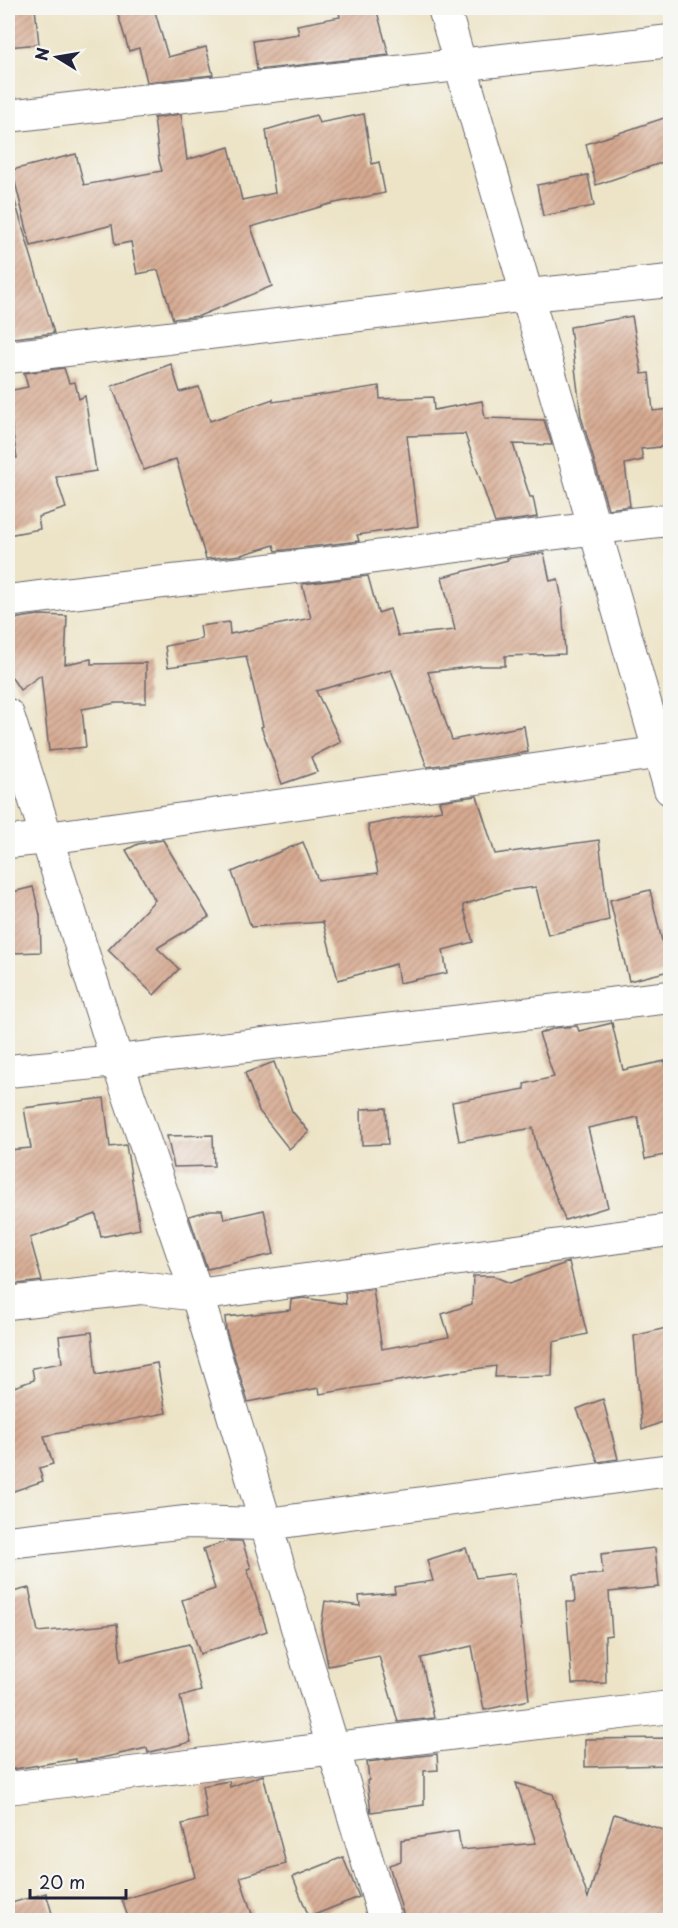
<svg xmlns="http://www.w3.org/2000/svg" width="678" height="1928" font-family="'Playpen Sans',sans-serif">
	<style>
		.building { fill: url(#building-hatch) }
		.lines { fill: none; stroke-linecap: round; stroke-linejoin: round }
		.minor-casing { stroke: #69666c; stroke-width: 34 }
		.minor { stroke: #fff; stroke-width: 32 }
	</style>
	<defs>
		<pattern id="building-hatch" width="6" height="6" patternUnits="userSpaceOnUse" patternTransform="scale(1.5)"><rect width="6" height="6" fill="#d7aa91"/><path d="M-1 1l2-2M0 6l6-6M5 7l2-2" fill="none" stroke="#ae8a78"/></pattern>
	</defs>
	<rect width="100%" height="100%" fill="#f6f6f2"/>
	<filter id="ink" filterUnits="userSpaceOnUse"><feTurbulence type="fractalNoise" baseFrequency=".0167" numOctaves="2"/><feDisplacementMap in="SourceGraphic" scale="12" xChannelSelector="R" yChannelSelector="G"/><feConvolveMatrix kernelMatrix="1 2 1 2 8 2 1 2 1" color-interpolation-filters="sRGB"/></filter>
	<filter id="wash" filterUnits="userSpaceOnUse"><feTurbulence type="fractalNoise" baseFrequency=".008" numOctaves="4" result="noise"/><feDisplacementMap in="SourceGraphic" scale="24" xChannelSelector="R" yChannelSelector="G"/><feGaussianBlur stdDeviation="1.35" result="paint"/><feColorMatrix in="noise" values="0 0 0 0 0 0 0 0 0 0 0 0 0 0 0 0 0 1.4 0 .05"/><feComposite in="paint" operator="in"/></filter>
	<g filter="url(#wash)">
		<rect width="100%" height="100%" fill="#ede4c7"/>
		<g id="blocks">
			<g class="building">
				<path d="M 8,8 L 35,8 L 39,44 L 8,47 Z"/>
				<path d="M 116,8 L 154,8 L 168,57 L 206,47 L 213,75 L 147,82 L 139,48 L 129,51 Z"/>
				<path d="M 338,8 L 376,8 L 389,55 L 257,70 L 253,41 L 299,34 L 297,25 L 340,17 Z"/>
				<path d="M 181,114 L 187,160 L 229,147 L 242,200 L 275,193 L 266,130 L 316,115 L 319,123 L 364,114 L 372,164 L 379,162 L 385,193 L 330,204 L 251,227 L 272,286 L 199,316 L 173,319 L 158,270 L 137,274 L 131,242 L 115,245 L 112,225 L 31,246 L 12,170 L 76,154 L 84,185 L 162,171 L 159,160 L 154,118 Z"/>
				<path d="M 670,116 L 670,160 L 596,185 L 586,144 Z"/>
				<path d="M 588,175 L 594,206 L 543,216 L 537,185 Z"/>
				<path d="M 14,198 L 54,333 L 13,338 L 8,318 L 8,199 Z"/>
				<path d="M 632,316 L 642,374 L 649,373 L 653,411 L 670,409 L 670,446 L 641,449 L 643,460 L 625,464 L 630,506 L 608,509 L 581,416 L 570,327 Z"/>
				<path d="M 171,364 L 180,392 L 199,387 L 210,421 L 273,399 L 273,402 L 379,386 L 380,399 L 433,397 L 434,410 L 482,401 L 485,418 L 544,420 L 552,445 L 513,444 L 530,497 L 533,497 L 537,517 L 495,523 L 465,434 L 407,436 L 418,526 L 357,535 L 359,541 L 276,551 L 274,545 L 241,555 L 206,559 L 176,459 L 144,470 L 112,386 Z"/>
				<path d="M 64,368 L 69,383 L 75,382 L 79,399 L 85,396 L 96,471 L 56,477 L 66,508 L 38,517 L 40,529 L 8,535 L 8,460 L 17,458 L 8,404 L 8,391 L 28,387 L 24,373 Z"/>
				<path d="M 544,553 L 550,581 L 558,579 L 562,599 L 565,654 L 505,656 L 505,666 L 477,666 L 428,672 L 452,740 L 524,726 L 528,752 L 427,767 L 391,670 L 316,691 L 341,742 L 311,757 L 317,772 L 282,784 L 261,727 L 263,726 L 246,656 L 168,667 L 165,646 L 202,639 L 200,626 L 229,622 L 230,634 L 311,618 L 302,584 L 368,576 L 378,613 L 390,609 L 398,636 L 455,630 L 442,577 L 508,560 L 507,558 Z"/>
				<path d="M 39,615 L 67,616 L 65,664 L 91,659 L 91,664 L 146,663 L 146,703 L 116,703 L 82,709 L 86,747 L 49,751 L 41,675 L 20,690 L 8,672 L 8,622 L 19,618 Z"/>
				<path d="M 477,796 L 495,854 L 599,840 L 609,920 L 548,935 L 536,887 L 505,891 L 463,905 L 473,942 L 443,950 L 447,973 L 399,983 L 396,964 L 338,980 L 323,922 L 251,927 L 232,872 L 303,842 L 318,880 L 378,873 L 368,825 L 442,810 L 439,801 Z"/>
				<path d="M 163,840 L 209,917 L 157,948 L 179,969 L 154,995 L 108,950 L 155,900 L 126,850 L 138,844 Z"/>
				<path d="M 33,887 L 40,915 L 41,952 L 12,953 L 11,922 L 8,923 L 8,893 Z"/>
				<path d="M 650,890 L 669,971 L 629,981 L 610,900 Z"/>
				<path d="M 612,1023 L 623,1070 L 665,1061 L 670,1087 L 670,1154 L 645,1159 L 638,1117 L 588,1128 L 608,1207 L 565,1220 L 537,1149 L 533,1128 L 459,1141 L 452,1102 L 525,1089 L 524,1084 L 554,1077 L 539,1034 L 555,1028 L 577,1026 L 579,1031 Z"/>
				<path d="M 274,1062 L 292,1111 L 309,1132 L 289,1149 L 259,1111 L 245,1073 Z"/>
				<path d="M 104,1098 L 110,1147 L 126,1145 L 140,1229 L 101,1237 L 96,1214 L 30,1238 L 42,1281 L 8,1285 L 8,1150 L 31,1148 L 24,1108 Z"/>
				<path d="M 386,1108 L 388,1144 L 362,1145 L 361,1109 Z"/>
				<path d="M 213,1135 L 214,1166 L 174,1167 L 167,1136 Z"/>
				<path d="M 211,1210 L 222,1210 L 224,1219 L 264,1210 L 274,1254 L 207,1269 L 189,1216 Z"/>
				<path d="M 569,1262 L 587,1334 L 553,1342 L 552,1376 L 495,1377 L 496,1366 L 459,1371 L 320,1394 L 319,1388 L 248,1402 L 226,1330 L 225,1317 L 290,1310 L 291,1300 L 304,1298 L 346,1304 L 345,1293 L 373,1289 L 382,1349 L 449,1337 L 442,1314 L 472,1304 L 473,1276 L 493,1276 L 510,1283 Z"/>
				<path d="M 670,1327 L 670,1419 L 642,1430 L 634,1336 Z"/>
				<path d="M 92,1332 L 96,1375 L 157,1363 L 166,1413 L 44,1436 L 53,1464 L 39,1468 L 43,1481 L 8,1493 L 8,1389 L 34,1380 L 32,1368 L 62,1363 L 59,1336 Z"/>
				<path d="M 603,1399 L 618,1459 L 598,1462 L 577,1409 Z"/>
				<path d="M 228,1541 L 242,1541 L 251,1568 L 247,1569 L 267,1631 L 200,1654 L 182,1600 L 215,1589 L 203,1549 Z"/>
				<path d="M 466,1548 L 476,1578 L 515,1573 L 529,1700 L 484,1710 L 472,1646 L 421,1658 L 434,1718 L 398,1722 L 379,1656 L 328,1666 L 321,1628 L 325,1601 L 360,1606 L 359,1596 L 395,1593 L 394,1587 L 433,1581 L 427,1560 Z"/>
				<path d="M 655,1548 L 659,1587 L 609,1592 L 612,1635 L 605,1636 L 606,1683 L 572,1684 L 566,1602 L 575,1602 L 573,1576 L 603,1574 L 601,1554 Z"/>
				<path d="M 29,1588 L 38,1632 L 117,1624 L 121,1661 L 189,1644 L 201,1691 L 180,1697 L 191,1742 L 150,1752 L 148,1753 L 147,1748 L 97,1759 L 76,1762 L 76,1759 L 8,1770 L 8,1593 Z"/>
				<path d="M 670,1738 L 670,1765 L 585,1767 L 585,1739 Z"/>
				<path d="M 437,1754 L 438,1770 L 424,1771 L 424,1805 L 371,1812 L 367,1781 L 369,1780 L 367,1762 Z"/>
				<path d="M 263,1775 L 286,1864 L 240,1877 L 252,1914 L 244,1917 L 246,1920 L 129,1920 L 122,1900 L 195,1877 L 182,1824 L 207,1818 L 202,1786 L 229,1781 L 230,1787 Z"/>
				<path d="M 516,1783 L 553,1794 L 588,1898 L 614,1814 L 670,1832 L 670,1920 L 405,1920 L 389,1865 L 401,1861 L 401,1840 L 458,1831 L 461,1850 L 536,1843 Z"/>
				<path d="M 343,1857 L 359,1897 L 309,1917 L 293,1877 Z"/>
				<path d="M 46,1893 L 54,1920 L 8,1920 L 8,1904 Z"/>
			</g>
		</g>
	</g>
	<g filter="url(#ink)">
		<use href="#blocks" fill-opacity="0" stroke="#69666c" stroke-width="1.5"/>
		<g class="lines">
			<defs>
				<g id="minor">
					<path d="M 444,8 L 670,789"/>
					<path d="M 8,116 L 670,41"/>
					<path d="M 8,357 L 528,295 L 670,281"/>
					<path d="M 8,601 C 114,587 221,576 328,563 C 442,549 556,531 670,520"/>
					<path d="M 8,715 L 117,1061 L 197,1295 L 385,1920"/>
					<path d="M 8,842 L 47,838 L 670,751"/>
					<path d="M 8,1071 L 117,1061 L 670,997"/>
					<path d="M 8,1303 L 141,1288 L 197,1295 L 670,1230"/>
					<path d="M 8,1542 L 186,1522 L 267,1524 L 670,1470"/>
					<path d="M 8,1788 L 670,1707"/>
				</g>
			</defs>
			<use href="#minor" class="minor-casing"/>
			<use href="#minor" class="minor"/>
		</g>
	</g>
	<rect width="678" height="1928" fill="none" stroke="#f6f6f2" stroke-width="30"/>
	<g transform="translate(57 57) rotate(281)" stroke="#f6f6f2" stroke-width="4.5" paint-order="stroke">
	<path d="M0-4.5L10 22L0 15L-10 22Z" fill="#22223b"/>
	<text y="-9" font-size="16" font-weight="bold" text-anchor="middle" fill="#22223b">N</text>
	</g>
	<path d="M30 1889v9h96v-9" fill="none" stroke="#22223b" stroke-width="3"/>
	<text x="39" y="1889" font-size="18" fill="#22223b" stroke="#f6f6f2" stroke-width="4.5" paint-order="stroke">20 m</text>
</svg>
